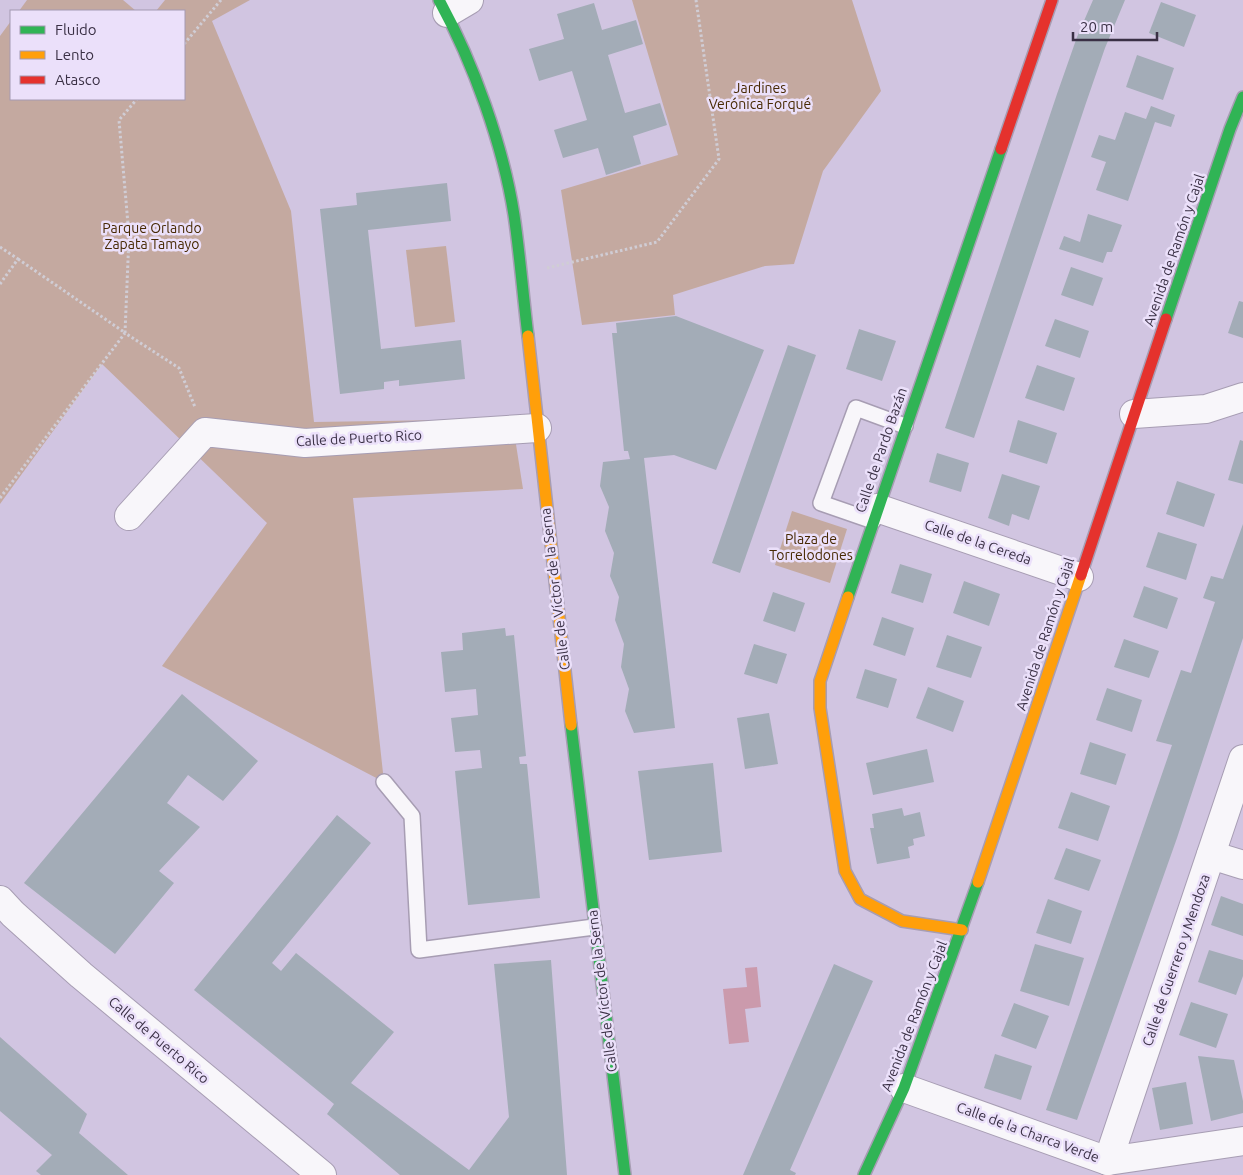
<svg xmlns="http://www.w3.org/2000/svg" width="1243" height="1175" font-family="Ubuntu,sans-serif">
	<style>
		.green { fill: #c4a9a0 }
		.water { fill: #cb9aac }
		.building { fill: #a3acb7 }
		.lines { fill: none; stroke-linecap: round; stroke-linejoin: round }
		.lane-casing { stroke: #a79db3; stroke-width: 18 }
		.street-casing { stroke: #a79db3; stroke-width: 30 }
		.fast-casing { stroke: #a79db3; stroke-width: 14 }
		.slow-casing { stroke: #a79db3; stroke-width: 14 }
		.jam-casing { stroke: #a79db3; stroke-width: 14 }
		.path { stroke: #d0cdd5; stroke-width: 3; stroke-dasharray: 2.5 2.5; stroke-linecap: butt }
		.lane { stroke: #f8f6fa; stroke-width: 15 }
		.street { stroke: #f8f6fa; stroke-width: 28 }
		.fast { stroke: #30b455; stroke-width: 11 }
		.slow { stroke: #ff9f0a; stroke-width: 11 }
		.jam { stroke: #e5322d; stroke-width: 11 }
		.labels { text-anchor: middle; stroke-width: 5; stroke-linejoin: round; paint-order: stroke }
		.park-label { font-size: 14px; fill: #472903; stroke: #ebe0fa }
		.street-label { font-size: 14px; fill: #3a3045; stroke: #ebe0fa }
	</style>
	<rect width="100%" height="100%" fill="#d1c5e1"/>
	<g class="green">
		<path d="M 27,0 L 123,0 L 136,11 L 19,11 Z"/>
		<path d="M 165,0 L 250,0 L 212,21 L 291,211 L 314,422 L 512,419 L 523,489 L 353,498 L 384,782 L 162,666 L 267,523 L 102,364 L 0,504 L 0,36 L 11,21 L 11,99 L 184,99 L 184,11 L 156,11 Z"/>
		<path d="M 632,0 L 852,0 L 881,91 L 823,171 L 794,264 L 765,266 L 673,295 L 675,315 L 582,325 L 561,190 L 678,155 Z"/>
		<path d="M 446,246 L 455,322 L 415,327 L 406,250 Z"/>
		<path d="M 792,511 L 847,529 L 830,583 L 775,565 Z"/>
	</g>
	<path class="water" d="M 757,967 L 761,1007 L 745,1009 L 749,1042 L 729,1044 L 723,989 L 747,987 L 745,968 Z"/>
	<g class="building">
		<path d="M 1093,0 L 1125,0 L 1105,48 L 1086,103 L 974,438 L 945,428 L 1057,94 L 1077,37 Z"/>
		<path d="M 1161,2 L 1196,15 L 1184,47 L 1149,33 Z"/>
		<path d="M 594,3 L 602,30 L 636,20 L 643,44 L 608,55 L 625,113 L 660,103 L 667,125 L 633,136 L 641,164 L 606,175 L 598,148 L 563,158 L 554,130 L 587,120 L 572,71 L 539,81 L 529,49 L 564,39 L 557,14 Z"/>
		<path d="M 1137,55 L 1174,68 L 1163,100 L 1126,87 Z"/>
		<path d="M 1151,106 L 1175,115 L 1171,127 L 1155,122 L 1128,201 L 1096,190 L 1106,162 L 1091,157 L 1099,135 L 1115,140 L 1125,112 L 1146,119 Z"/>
		<path d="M 447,183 L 451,221 L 368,230 L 381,349 L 461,340 L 465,379 L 399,386 L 399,380 L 384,382 L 384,389 L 340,394 L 320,209 L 357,205 L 356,193 Z"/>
		<path d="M 1088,214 L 1122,225 L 1112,252 L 1107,252 L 1103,263 L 1059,249 L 1064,236 L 1080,242 Z"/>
		<path d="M 1071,267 L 1103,278 L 1093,306 L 1061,295 Z"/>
		<path d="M 1239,301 L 1243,302 L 1243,338 L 1228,333 Z"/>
		<path d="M 676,316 L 764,350 L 716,470 L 674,455 L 644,458 L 675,728 L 634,733 L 625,711 L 629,689 L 621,667 L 624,644 L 615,620 L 619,597 L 610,576 L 614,553 L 605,531 L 609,507 L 600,486 L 603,462 L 630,459 L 628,451 L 624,451 L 612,333 L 617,333 L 616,323 Z"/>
		<path d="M 1055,319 L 1089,331 L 1080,358 L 1045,346 Z"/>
		<path d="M 859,329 L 896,341 L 882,381 L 846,369 Z"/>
		<path d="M 788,345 L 816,355 L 740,573 L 712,563 Z"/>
		<path d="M 1037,365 L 1075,378 L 1064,411 L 1025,398 Z"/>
		<path d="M 1018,420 L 1057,433 L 1047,464 L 1009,452 Z"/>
		<path d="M 1240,440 L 1243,441 L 1243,484 L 1228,480 Z"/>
		<path d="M 937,453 L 969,463 L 961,492 L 929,482 Z"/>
		<path d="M 1002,474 L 1040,486 L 1029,520 L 1012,514 L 1009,526 L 988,518 Z"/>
		<path d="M 1177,481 L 1215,494 L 1204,527 L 1166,514 Z"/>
		<path d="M 1243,524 L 1243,638 L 1177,838 L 1077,1120 L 1046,1110 L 1172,745 L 1156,741 L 1181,670 L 1191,673 L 1215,602 L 1203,598 L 1211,576 L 1223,579 Z"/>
		<path d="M 1158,532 L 1197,544 L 1186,580 L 1146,567 Z"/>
		<path d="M 900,564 L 932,574 L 923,603 L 891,593 Z"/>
		<path d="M 964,581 L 1000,594 L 989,626 L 953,613 Z"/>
		<path d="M 1144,586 L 1178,598 L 1167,629 L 1133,617 Z"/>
		<path d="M 773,592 L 805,603 L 795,632 L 763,621 Z"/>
		<path d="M 882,617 L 914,628 L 905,656 L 873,645 Z"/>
		<path d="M 505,628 L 506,636 L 514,635 L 526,756 L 519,757 L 520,764 L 527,764 L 540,898 L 468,905 L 455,771 L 482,768 L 480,750 L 455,752 L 451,718 L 478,715 L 476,689 L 445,692 L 441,652 L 463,650 L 462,633 Z"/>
		<path d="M 947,635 L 982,647 L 971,678 L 936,667 Z"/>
		<path d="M 1124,639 L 1159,651 L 1149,678 L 1114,667 Z"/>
		<path d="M 754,644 L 787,654 L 777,684 L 744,674 Z"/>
		<path d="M 865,669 L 897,679 L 888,708 L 856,698 Z"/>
		<path d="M 928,687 L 964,701 L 953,732 L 916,718 Z"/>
		<path d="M 1107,688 L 1142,700 L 1132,732 L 1096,720 Z"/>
		<path d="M 182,694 L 258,761 L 223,801 L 188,775 L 167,803 L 200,827 L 159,871 L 174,883 L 115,954 L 24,883 Z"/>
		<path d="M 769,713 L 778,764 L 745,769 L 737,718 Z"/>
		<path d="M 1090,742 L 1126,754 L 1116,785 L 1080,774 Z"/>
		<path d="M 927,749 L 934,782 L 873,795 L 866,763 Z"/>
		<path d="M 713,763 L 722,852 L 649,860 L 638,771 Z"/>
		<path d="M 1071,792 L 1110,806 L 1098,841 L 1058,828 Z"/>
		<path d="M 902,808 L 904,816 L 920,812 L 925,836 L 913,839 L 914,845 L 908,847 L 910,858 L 877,864 L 870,828 L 874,828 L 872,814 Z"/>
		<path d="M 337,815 L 371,843 L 272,963 L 281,971 L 296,953 L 394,1032 L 351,1083 L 469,1170 L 509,1117 L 494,964 L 551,960 L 567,1175 L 400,1175 L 327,1114 L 334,1104 L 194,990 Z"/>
		<path d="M 1066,848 L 1101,860 L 1089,891 L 1054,879 Z"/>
		<path d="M 1221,896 L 1243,904 L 1243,936 L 1211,925 Z"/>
		<path d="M 1048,899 L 1082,911 L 1071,944 L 1036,933 Z"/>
		<path d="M 1035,944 L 1084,958 L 1069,1006 L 1020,991 Z"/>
		<path d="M 1209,950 L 1243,960 L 1243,976 L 1236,995 L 1198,982 Z"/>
		<path d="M 834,964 L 873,981 L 790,1170 L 796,1173 L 795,1175 L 743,1175 Z"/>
		<path d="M 1191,1002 L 1228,1014 L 1216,1048 L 1179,1035 Z"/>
		<path d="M 1014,1003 L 1049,1016 L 1036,1049 L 1001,1036 Z"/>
		<path d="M 0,1037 L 87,1114 L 79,1133 L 128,1175 L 41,1175 L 36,1171 L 52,1155 L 0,1111 Z"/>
		<path d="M 995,1054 L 1032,1066 L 1021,1100 L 984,1088 Z"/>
		<path d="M 1198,1056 L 1234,1060 L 1243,1101 L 1243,1113 L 1211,1121 Z"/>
		<path d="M 1186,1082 L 1193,1124 L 1160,1130 L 1152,1088 Z"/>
	</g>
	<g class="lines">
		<defs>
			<g id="lane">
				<path d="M 873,521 L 821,503 L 856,408 L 905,426"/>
				<path d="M 384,782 L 412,816 L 419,950 L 594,927"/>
			</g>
			<g id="street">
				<path d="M 447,13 L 469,0"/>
				<path d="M 1134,414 L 1206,409 L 1243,397"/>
				<path d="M 877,508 L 1079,577"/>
				<path d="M 129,516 L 205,432 L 305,443 L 537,428"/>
				<path d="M 1211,855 L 1243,865"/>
				<path d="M 0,900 L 13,914 L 81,975 L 322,1175"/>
				<path d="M 904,1088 L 1108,1161 L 1243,1141"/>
				<path d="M 1108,1161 L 1243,759"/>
			</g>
			<g id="fast">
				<path d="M 439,0 C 473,62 503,145 514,215 C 520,255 523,296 528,336"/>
				<path d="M 1166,319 L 1230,129 L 1243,97"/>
				<path d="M 848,597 L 1001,149"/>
				<path d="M 571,725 L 625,1175"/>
				<path d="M 864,1175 L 904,1088 L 978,882"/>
			</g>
			<g id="slow">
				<path d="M 528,336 L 571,725"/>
				<path d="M 848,597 L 820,681 L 820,708 L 845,871 L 860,899 L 902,921 L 962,930"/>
				<path d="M 978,882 L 1081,575"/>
			</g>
			<g id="jam">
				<path d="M 1001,149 L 1052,0"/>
				<path d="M 1081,575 L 1166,319"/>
			</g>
		</defs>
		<use href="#lane" class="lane-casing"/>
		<use href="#street" class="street-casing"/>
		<use href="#fast" class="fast-casing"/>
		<use href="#slow" class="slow-casing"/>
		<use href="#jam" class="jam-casing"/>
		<g class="path">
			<path d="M 184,44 L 221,0"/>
			<path d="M 0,247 L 18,259 L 0,284"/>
			<path d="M 18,259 L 124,332"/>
			<path d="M 547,268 L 657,242 L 719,159 L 696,0"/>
			<path d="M 125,333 L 129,236 L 119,120 L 137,99"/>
			<path d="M 0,498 L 125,333 L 179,368 L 195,407"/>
		</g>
		<use href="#lane" class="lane"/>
		<use href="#street" class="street"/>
		<use href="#fast" class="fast"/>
		<use href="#slow" class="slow"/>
		<use href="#jam" class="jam"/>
	</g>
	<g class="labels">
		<g class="park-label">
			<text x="760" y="93">Jardines<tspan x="760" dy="16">Verónica Forqué</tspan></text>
			<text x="152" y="233">Parque Orlando<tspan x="152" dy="16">Zapata Tamayo</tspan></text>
			<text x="811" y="544">Plaza de<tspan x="811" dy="16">Torrelodones</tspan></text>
		</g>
		<g class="street-label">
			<text transform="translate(1174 250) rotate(-71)" y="5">Avenida de Ramón y Cajal</text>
			<text transform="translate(359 438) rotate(-3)" y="5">Calle de Puerto Rico</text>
			<text transform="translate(881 450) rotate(-71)" y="5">Calle de Pardo Bazán</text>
			<text transform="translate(978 542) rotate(19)" y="5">Calle de la Cereda</text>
			<text transform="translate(555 589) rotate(-97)" y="5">Calle de Víctor de la Serna</text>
			<text transform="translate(1045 634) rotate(-72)" y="5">Avenida de Ramón y Cajal</text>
			<text transform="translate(1176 960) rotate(-71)" y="5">Calle de Guerrero y Mendoza</text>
			<text transform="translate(602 991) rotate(-97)" y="5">Calle de Víctor de la Serna</text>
			<text transform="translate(914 1016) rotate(-69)" y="5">Avenida de Ramón y Cajal</text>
			<text transform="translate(159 1040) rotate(40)" y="5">Calle de Puerto Rico</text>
			<text transform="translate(1028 1132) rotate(20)" y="5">Calle de la Charca Verde</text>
		</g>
	</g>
	<rect x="10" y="10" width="175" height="90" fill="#ebe0fa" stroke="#a49ab2"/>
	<rect x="20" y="26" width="25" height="8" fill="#30b455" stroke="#a49ab2"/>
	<text x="55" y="35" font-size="15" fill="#3a3045">Fluido</text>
	<rect x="20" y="51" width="25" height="8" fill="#ff9f0a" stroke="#a49ab2"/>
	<text x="55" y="60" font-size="15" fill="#3a3045">Lento</text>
	<rect x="20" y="76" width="25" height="8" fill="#e5322d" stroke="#a49ab2"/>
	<text x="55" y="85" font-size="15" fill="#3a3045">Atasco</text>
	<path d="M1073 32v8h84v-8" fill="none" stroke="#3a3045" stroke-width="2.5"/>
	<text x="1080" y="32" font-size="15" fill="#3a3045" stroke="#ebe0fa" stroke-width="4" paint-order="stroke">20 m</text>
</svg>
